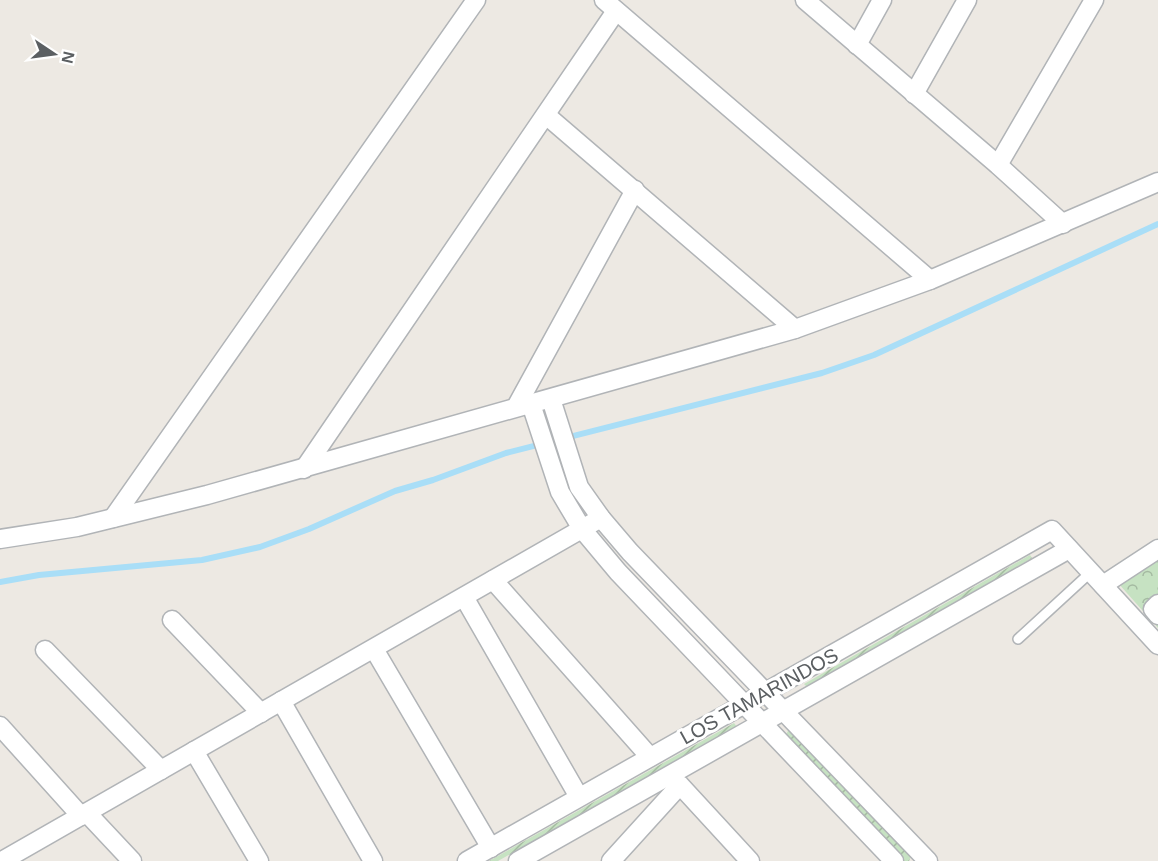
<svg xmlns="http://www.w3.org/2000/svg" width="1158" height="861" font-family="Arial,sans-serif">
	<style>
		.forest { fill: url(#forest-crowns) }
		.garden { fill: url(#garden-furrows) }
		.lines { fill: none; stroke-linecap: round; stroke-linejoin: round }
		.stream { stroke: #a9def7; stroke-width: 6 }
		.lane-casing { stroke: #b1b4b7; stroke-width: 12 }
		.street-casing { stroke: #b1b4b7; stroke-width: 21 }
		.lane { stroke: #fff; stroke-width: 9 }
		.street { stroke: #fff; stroke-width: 18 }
		.labels { text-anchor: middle; stroke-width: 6; stroke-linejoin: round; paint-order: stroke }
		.street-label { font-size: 20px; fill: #5b5f62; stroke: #fff }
	</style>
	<defs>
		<pattern id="forest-crowns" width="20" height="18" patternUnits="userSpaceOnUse" patternTransform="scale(1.5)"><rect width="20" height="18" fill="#c6e2c2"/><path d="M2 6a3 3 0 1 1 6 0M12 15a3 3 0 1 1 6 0" fill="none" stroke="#a4baa1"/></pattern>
		<pattern id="garden-furrows" width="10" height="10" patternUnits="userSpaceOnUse" patternTransform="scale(1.5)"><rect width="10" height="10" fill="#c6e2c2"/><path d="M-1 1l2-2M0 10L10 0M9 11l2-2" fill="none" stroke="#a4baa1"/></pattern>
	</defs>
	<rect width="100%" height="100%" fill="#ede9e3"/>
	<path class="forest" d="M 1158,543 L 1158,628 L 1110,574 Z"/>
	<g class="garden">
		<path d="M 1030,555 L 1032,558 L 808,688 L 804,684 Z"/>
		<path d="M 734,723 L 737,727 L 498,861 L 489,861 Z"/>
		<path d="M 788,731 L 792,731 L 912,854 L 909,861 L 903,861 L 784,738 Z"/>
	</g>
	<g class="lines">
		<path class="stream" d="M 0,582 L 39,575 L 202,560 L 260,547 L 309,529 L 395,491 L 433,480 L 506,453 L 822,373 L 874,355 L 1158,224"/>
		<defs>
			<path id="lane" d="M 1018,639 L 1091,572"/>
			<g id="street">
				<path d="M 604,0 L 930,280"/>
				<path d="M 805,0 L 998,165 L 1063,224"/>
				<path d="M 857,45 L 882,0"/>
				<path d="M 914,94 L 967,0"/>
				<path d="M 546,115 L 795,329"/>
				<path d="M 998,165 L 1094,0"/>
				<path d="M 551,399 L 579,487 L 601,518 L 630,552 L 928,861"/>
				<path d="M 531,404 L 560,492 L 582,529 L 618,572 L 894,861"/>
				<path d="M 516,407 L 635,190"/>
				<path d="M 304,469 L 616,11"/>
				<path d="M 113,518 L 476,0"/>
				<path d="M 0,539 L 77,527 L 207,495 L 795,329 L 930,280 L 1158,182"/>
				<path d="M 493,580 L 650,757"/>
				<path d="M 1103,585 L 1158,549"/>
				<path d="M 464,597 L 579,797"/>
				<path d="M 1158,604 L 1153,609 L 1158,615"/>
				<path d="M 172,620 L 261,713"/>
				<path d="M 374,649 L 491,848"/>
				<path d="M 45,650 L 161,770"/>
				<path d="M 281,701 L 373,861"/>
				<path d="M 0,726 L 81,816"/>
				<path d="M 194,751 L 259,861"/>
				<path d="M 87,813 L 132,861"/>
				<path d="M 2,861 L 601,518"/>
				<path d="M 467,861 L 1052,530 L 1158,645"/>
				<path d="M 518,861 L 1069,549"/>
				<path d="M 611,861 L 680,785 L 750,861"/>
			</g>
		</defs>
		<use href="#lane" class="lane-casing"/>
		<use href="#street" class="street-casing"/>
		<use href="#lane" class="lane"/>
		<use href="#street" class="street"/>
	</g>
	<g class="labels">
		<g class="street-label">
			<text transform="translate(759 696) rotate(-29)" y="7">LOS TAMARINDOS</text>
		</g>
	</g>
	<g transform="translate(54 54) rotate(103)" stroke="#ffffff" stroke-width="4.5" paint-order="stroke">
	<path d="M0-4.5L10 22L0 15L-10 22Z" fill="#5b5f62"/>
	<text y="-9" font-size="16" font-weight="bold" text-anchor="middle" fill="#5b5f62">N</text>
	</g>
</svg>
